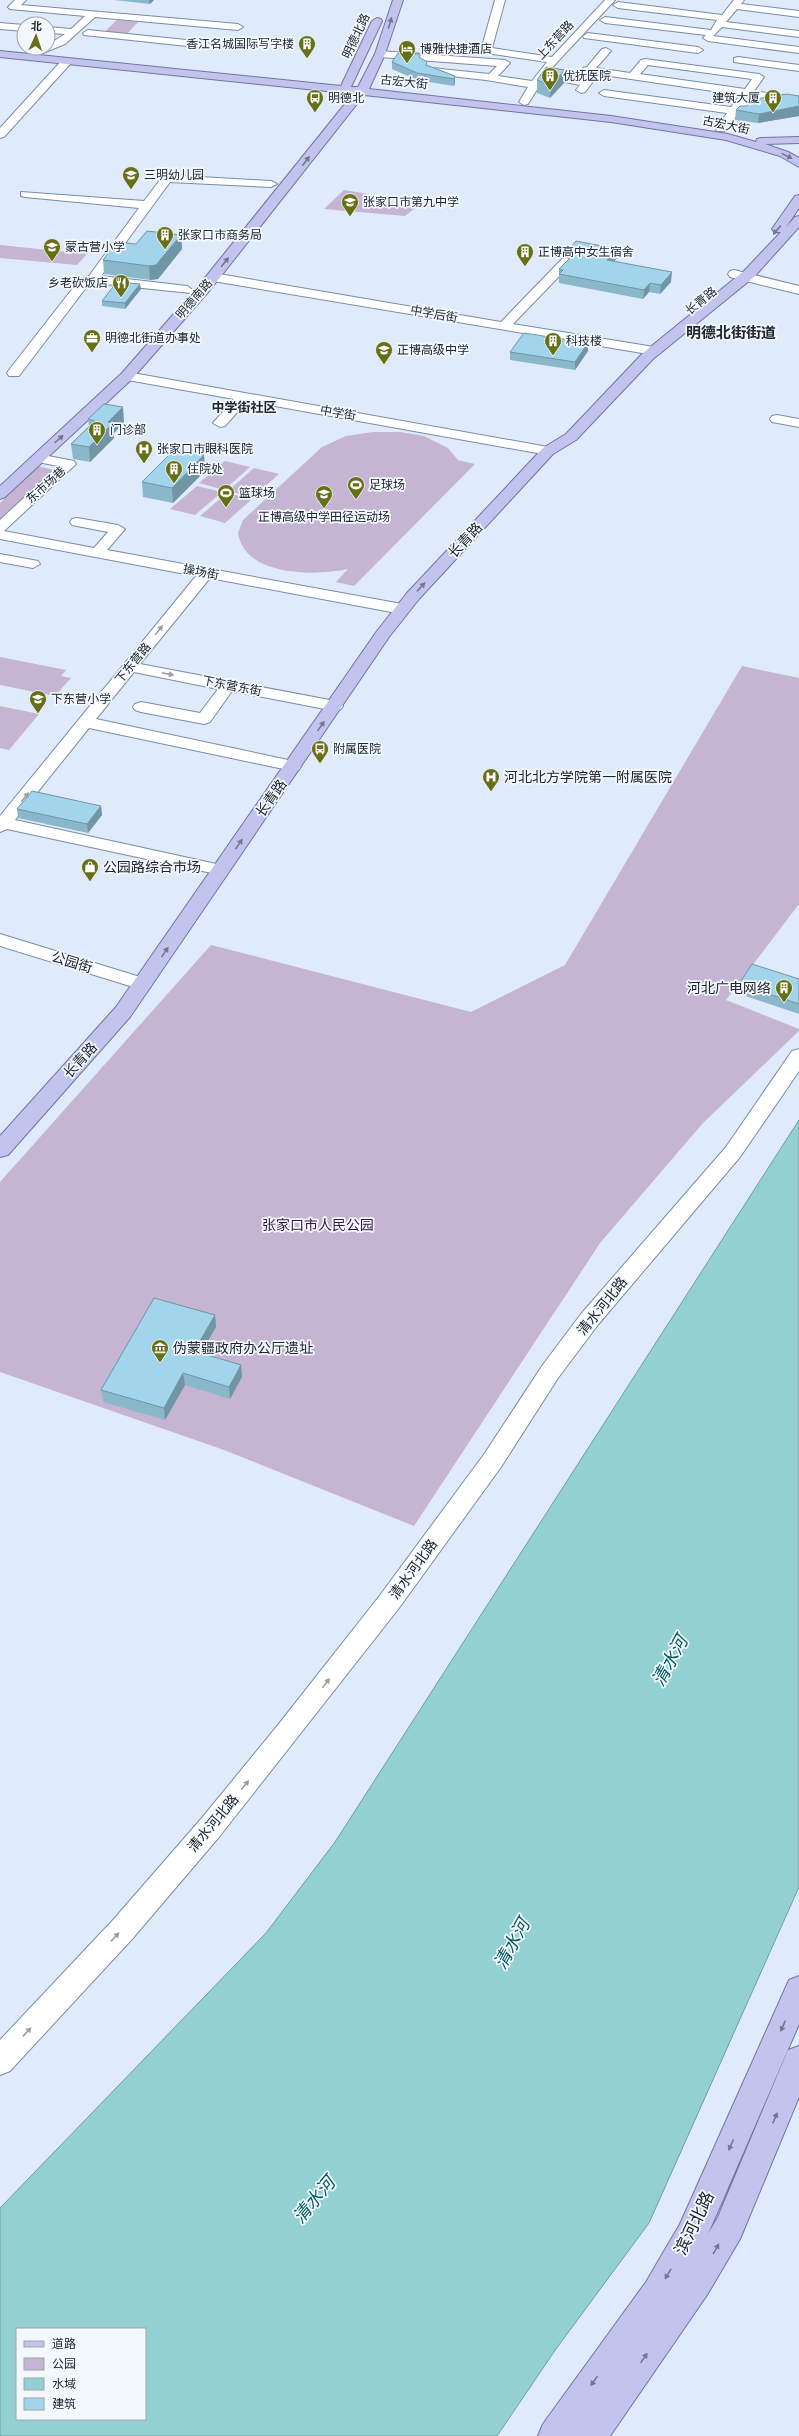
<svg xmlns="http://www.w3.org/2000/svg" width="799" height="2436" font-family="'IBM Plex Sans','Noto Sans SC',sans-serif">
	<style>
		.green { fill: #c5b4d2 }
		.water { fill: #93d0d2; stroke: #709da2; fill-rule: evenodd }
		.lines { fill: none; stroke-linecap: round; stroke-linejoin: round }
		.minor-casing { stroke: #7a8ca4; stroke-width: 2 }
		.major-casing { stroke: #7074a4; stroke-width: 2 }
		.minor { fill: #fff; fill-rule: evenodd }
		.major { fill: #c3c4ee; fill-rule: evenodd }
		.wall { fill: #8bb7cb }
		.shaded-wall { fill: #7195a5 }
		.building { fill: #a2d5ec; stroke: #7195a5 }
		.oneway { fill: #727690 }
		.oneway2 { fill: #9b9ea2 }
		.labels { text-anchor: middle; stroke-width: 3.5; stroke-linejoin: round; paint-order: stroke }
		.far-street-label { font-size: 12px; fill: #202731; stroke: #f3f8fd }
		.far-poi-label { font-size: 12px; fill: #202731; stroke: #f3f8fd; text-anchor: start }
		.far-quarter-label { font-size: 13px; font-weight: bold; fill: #202731; stroke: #f3f8fd }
		.street-label { font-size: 14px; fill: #202731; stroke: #f3f8fd }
		.poi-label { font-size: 14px; fill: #202731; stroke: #f3f8fd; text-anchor: start }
		.park-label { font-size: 14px; fill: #37184a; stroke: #f3f8fd }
		.far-district-label { font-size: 15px; font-weight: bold; fill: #202731; stroke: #f3f8fd }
		.near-street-label { font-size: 17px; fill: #202731; stroke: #f3f8fd }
		.near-water-label { font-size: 18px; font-style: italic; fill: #005b5e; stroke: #f3f8fd }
	</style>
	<rect width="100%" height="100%" fill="#dfebfb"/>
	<g class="green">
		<path d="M 117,20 L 138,22 L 125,36 L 102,34 Z"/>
		<path d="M 344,190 L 375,195 L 371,199 L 415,208 L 405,216 L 324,209 Z"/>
		<path d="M 0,245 L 87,254 L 77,265 L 0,258 Z"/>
		<path d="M 373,432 L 401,432 L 424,436 L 448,448 L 458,460 L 475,464 L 354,586 L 336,582 L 348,569 C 315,576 245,577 238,533 L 243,520 L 322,447 L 346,436 Z"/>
		<path d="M 225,461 L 250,467 L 224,490 L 199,483 Z"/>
		<path d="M 37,466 L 54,470 L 0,523 L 0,503 Z"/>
		<path d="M 254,468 L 279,474 L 253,497 L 228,491 Z"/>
		<path d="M 197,486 L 222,492 L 195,515 L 170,509 Z"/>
		<path d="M 227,493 L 252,499 L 225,523 L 200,516 Z"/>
		<path d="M 0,657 L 66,670 L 61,676 L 71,678 L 55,696 L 0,685 Z"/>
		<path d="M 742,666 L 799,678 L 799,904 L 726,1000 L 799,1029 L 799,1031 L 703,1123 L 600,1243 L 414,1526 L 224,1450 L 0,1372 L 0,1182 L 211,945 L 471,1012 L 565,965 Z"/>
		<path d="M 0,706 L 39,714 L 9,750 L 0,748 Z"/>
	</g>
	<path class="water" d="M 799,1120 L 799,1887 L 649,2223 L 556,2349 L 497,2436 L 0,2436 L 0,2208 L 266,1933 L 335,1842 ZM 17,2329 L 145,2329 L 145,2419 L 17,2419 Z"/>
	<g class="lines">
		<defs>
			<g id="minor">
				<path d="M 15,0 L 26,0 L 21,5 L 238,24 L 243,27 L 238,30 L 95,17 L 65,44 L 38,55 L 34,54 L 34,50 L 48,48 L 48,45 L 65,34 L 48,33 L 48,27 L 71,29 L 85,16 L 10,9 L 8,7 Z"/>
				<path d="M 495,0 L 505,0 L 492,48 L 552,57 L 605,0 L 615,0 L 548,72 L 591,81 L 592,83 L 585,92 L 581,93 L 576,90 L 580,85 L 544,78 L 528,104 L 524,105 L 519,102 L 528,87 L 486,80 L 432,74 L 427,71 L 432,68 L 489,74 L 497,66 L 380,57 L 375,54 L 380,51 L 505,60 L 510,63 L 498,76 L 532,81 L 547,62 L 486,53 L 481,50 Z"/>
				<path d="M 734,0 L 744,0 L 741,4 L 799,11 L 799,17 L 737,9 L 726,22 L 799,31 L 799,37 L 722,27 L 713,36 L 799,47 L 799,53 L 708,41 L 703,38 L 706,35 L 605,23 L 600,20 L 605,17 L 711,30 L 717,20 L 618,8 L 613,5 L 618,2 L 722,15 Z"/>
				<path d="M 0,23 L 24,25 L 24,31 L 0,29 Z"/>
				<path d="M 88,30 L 206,42 L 211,45 L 206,48 L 84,35 L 83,33 Z"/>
				<path d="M 588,33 L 698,47 L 703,50 L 698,53 L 584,38 L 583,36 Z"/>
				<path d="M 606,48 L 611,51 L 596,68 L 630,73 L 641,60 L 645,59 L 759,74 L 764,77 L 745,104 L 751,102 L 756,93 L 760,92 L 799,98 L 799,104 L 763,99 L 759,106 L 749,109 L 746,114 L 738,114 L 725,131 L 717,131 L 716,129 L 727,113 L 604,96 L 599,93 L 604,90 L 731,107 L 740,95 L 583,72 L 583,68 L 587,67 L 602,49 ZM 648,65 L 752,79 L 745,89 L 640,74 Z"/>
				<path d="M 738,57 L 799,65 L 799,71 L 734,62 L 734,58 Z"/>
				<path d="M 67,58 L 72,61 L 71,63 L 4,137 L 0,138 L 0,128 L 63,59 Z"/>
				<path d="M 167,175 L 271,181 L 277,184 L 271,187 L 170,182 L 101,276 L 187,286 L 193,290 L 191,293 L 94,283 L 88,285 L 19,376 L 9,376 L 7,373 L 9,370 L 80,279 L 89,276 L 139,208 L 25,197 L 21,196 L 21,192 L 144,201 L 163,176 Z"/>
				<path d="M 566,258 L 570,259 L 572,262 L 570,265 L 513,324 L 654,347 L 659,348 L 661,351 L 659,354 L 654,355 L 213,281 L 207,277 L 213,273 L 501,322 L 562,259 Z"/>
				<path d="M 734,270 L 799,286 L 799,294 L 730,277 L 728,274 L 730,271 Z"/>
				<path d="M 127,372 L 548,447 L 555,451 L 548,455 L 247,401 L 225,426 L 220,427 L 213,423 L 234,399 L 122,379 L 120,376 Z"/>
				<path d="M 777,415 L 799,419 L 799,427 L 772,422 L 770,419 L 772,416 Z"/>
				<path d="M 38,454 L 74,461 L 76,464 L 4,531 L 94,548 L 108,532 L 72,525 L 70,522 L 72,519 L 77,518 L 118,525 L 125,529 L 107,550 L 402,604 L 410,609 L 402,614 L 210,578 L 140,664 L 335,701 L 341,703 L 343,706 L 341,709 L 335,711 L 232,691 L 210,722 L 204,724 L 141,712 L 135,710 L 133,707 L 135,704 L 141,702 L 200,713 L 218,689 L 134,672 L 96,719 L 293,761 L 299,762 L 301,766 L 299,770 L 293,771 L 89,728 L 15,820 L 221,865 L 227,866 L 230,870 L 227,874 L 221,875 L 7,829 L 0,832 L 0,816 L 196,576 L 0,539 L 0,520 L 58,466 L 33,461 L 31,458 Z"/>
				<path d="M 0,554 L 38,561 L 40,564 L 33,568 L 0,562 Z"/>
				<path d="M 0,934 L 150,980 L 152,984 L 150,988 L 143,990 L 0,946 Z"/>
				<path d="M 799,1049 L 799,1071 L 740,1157 L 597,1326 L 558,1378 L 501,1467 L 399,1608 L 219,1837 L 133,1938 L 10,2071 L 0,2075 L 0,2040 L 113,1920 L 201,1819 L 278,1725 L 381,1594 L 485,1453 L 542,1366 L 581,1314 L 726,1147 L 792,1051 Z"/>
			</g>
			<g id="major">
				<path d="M 393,0 L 403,0 L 385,54 L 369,89 L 611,116 L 728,134 L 756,142 L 757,139 L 761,138 L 799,137 L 799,143 L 765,144 L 788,152 L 799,158 L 799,167 L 780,156 L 726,140 L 611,122 L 364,95 L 210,290 L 132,379 L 5,497 L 0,499 L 0,486 L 122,373 L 200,284 L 353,94 L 347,93 L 340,102 L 336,103 L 330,100 L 336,92 L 0,57 L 0,51 L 341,86 L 372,21 L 377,18 L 381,19 L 382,21 L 351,87 L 358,87 L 375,54 Z"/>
				<path d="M 799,195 L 799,208 L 786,227 L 795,217 L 799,216 L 799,227 L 754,277 L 653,359 L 576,440 L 553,454 L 419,599 L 389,637 L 130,1017 L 8,1155 L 0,1157 L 0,1136 L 116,1007 L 377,631 L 407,593 L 543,448 L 566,434 L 643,353 L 744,271 L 781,232 L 774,232 L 772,229 L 795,196 Z"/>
				<path d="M 799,1976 L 799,2024 L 708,2234 L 718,2217 L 788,2050 L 799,2046 L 799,2097 L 740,2239 L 707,2295 L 610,2436 L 538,2436 L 543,2424 L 646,2282 L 680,2224 L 789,1980 Z"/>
			</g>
		</defs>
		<use href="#minor" class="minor-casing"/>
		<use href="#major" class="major-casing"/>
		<use href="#minor" class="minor"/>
		<use href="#major" class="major"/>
	</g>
	<g class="wall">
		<path d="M 114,0 L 154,0 L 150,4 Z"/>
		<path d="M 421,58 L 427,62 L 427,65 L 455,76 L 455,83 L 454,86 L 417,80 L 392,69 L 392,62 Z"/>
		<path d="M 537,80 L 564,83 L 550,98 L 537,93 Z"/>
		<path d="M 799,96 L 799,116 L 758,123 L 735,120 L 736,110 L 747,106 Z"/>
		<path d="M 181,235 L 182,249 L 158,279 L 150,280 L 104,274 L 103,260 L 136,244 Z"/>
		<path d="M 570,248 L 618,249 L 617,258 L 614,262 L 671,282 L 660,294 L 649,292 L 643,299 L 559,283 L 559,269 L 570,258 L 569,257 Z"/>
		<path d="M 141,289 L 125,309 L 102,306 L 102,301 Z"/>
		<path d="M 588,351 L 575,370 L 510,360 L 510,352 Z"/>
		<path d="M 88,419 L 124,422 L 114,433 L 114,438 L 90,462 L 73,459 L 71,444 L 89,426 Z"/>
		<path d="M 204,455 L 205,471 L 173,503 L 143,497 L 142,482 Z"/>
		<path d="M 101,806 L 102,815 L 88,833 L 18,818 L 17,809 Z"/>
		<path d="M 799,979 L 799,1014 L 737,993 L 739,984 Z"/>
		<path d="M 215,1315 L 216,1327 L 201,1353 L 242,1377 L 230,1399 L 185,1385 L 165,1420 L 103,1402 L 101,1390 Z"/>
	</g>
	<g class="shaded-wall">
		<path d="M 149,0 L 154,0 L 150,4 Z"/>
		<path d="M 565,70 L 564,83 L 550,98 L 551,85 Z"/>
		<path d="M 455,76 L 455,83 L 454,86 L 454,79 Z"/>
		<path d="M 799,106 L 799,116 L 758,123 L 759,114 Z"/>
		<path d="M 181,235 L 182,249 L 158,279 L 150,280 L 149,266 Z"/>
		<path d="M 618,249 L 617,258 L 606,270 L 607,260 Z"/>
		<path d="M 672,272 L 671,282 L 660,294 L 661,285 Z"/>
		<path d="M 650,283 L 649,292 L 643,299 L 644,290 Z"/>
		<path d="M 140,284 L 141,289 L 125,309 L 125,303 Z"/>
		<path d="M 588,343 L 588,351 L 575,370 L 575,362 Z"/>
		<path d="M 123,407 L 124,422 L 114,433 L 114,438 L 90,462 L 89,447 L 108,422 Z"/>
		<path d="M 204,455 L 205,471 L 173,503 L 172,488 Z"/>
		<path d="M 101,806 L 102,815 L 88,833 L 87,824 Z"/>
		<path d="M 215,1315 L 216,1327 L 195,1363 L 194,1351 Z"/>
		<path d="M 241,1365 L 242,1377 L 230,1399 L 229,1387 Z"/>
		<path d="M 183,1373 L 185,1385 L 165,1420 L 164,1408 Z"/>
	</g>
	<g class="building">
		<path d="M 398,53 L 421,54 L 419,57 L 427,62 L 426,65 L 455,76 L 454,79 L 417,73 L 392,62 Z"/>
		<path d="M 546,67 L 565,70 L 551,85 L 537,80 Z"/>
		<path d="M 787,94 L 799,96 L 799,106 L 759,114 L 736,110 L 740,106 L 747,106 L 751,101 L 756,99 Z"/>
		<path d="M 147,231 L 181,235 L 156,265 L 149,266 L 103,260 L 116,242 L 136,244 Z"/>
		<path d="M 576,241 L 618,249 L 607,260 L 672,272 L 661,285 L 650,283 L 644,290 L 559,274 L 563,270 L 559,269 L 574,254 L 570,248 Z"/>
		<path d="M 117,282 L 140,284 L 125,303 L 102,301 Z"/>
		<path d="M 524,333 L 588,343 L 575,362 L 510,352 Z"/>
		<path d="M 104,404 L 123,407 L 108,422 L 113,423 L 89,447 L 71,444 L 95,421 L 88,419 Z"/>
		<path d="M 175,449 L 204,455 L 172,488 L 142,482 Z"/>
		<path d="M 32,791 L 101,806 L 87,824 L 17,809 Z"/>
		<path d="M 752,964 L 799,979 L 799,1004 L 739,984 Z"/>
		<path d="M 154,1298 L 215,1315 L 194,1351 L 241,1365 L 229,1387 L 183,1373 L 164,1408 L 101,1390 Z"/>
	</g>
	<defs><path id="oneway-solid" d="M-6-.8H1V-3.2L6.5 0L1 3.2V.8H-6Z"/></defs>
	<g class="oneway">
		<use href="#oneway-solid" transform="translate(390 23) rotate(-73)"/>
		<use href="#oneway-solid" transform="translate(787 156) rotate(26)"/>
		<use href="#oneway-solid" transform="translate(306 161) rotate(-53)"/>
		<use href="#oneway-solid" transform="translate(777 230) rotate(130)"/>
		<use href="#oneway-solid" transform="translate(225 262) rotate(-51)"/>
		<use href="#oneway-solid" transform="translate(59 439) rotate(-42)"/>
		<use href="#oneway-solid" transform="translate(421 587) rotate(-47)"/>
		<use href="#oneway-solid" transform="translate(321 726) rotate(-55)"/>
		<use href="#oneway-solid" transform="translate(239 844) rotate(-56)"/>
		<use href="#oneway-solid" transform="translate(165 952) rotate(-56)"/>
		<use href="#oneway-solid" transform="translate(783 2026) rotate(114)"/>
		<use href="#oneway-solid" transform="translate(775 2118) rotate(-67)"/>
		<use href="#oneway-solid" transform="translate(731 2145) rotate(114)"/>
		<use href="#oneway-solid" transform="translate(716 2249) rotate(-60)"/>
		<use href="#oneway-solid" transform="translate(668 2274) rotate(121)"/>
		<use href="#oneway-solid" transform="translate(644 2358) rotate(-55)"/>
		<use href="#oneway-solid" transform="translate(594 2381) rotate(125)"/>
	</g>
	<g class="oneway2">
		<use href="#oneway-solid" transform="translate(159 630) rotate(-51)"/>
		<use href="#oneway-solid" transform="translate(168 674) rotate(11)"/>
		<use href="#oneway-solid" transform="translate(25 797) rotate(-51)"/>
		<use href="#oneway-solid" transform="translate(326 1683) rotate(-52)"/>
		<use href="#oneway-solid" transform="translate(245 1785) rotate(-51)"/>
		<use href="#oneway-solid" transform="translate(115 1937) rotate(-47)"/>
		<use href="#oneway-solid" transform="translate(27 2032) rotate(-47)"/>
	</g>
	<defs>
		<symbol id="building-pin" viewBox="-11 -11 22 30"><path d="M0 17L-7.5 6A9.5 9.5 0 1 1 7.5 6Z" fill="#676f17" stroke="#f3f8fd"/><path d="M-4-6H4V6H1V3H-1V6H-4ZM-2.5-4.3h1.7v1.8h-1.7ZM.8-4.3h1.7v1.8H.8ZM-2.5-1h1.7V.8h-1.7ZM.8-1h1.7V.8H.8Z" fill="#fff"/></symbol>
		<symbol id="hotel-pin" viewBox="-11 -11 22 30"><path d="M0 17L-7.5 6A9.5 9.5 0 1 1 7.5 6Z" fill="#676f17" stroke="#f3f8fd"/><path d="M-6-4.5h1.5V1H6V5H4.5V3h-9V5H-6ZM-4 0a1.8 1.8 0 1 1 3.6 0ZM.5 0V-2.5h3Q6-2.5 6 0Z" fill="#fff"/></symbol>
		<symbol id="bus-pin" viewBox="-11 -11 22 30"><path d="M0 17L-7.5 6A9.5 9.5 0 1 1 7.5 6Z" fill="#676f17" stroke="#f3f8fd"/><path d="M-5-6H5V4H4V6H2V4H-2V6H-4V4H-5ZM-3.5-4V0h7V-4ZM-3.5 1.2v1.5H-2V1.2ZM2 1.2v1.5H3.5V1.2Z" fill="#fff"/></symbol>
		<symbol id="school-pin" viewBox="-11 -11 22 30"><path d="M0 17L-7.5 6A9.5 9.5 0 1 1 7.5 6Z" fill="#676f17" stroke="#f3f8fd"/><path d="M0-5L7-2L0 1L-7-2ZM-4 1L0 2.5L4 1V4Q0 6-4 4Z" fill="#fff"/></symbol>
		<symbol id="restaurant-pin" viewBox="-11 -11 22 30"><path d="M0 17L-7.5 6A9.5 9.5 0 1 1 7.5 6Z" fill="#676f17" stroke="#f3f8fd"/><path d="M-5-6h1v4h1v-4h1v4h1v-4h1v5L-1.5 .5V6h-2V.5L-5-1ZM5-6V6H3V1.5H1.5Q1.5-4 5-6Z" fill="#fff"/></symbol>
		<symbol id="office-pin" viewBox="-11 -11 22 30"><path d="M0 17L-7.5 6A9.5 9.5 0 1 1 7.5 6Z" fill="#676f17" stroke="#f3f8fd"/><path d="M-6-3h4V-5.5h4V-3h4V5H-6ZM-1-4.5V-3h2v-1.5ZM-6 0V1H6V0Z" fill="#fff"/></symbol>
		<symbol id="hospital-pin" viewBox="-11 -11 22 30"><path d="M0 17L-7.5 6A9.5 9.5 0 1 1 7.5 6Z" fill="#676f17" stroke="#f3f8fd"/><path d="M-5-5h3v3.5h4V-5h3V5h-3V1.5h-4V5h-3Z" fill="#fff"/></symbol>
		<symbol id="stadium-pin" viewBox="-11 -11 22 30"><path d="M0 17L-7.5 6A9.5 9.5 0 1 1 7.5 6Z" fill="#676f17" stroke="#f3f8fd"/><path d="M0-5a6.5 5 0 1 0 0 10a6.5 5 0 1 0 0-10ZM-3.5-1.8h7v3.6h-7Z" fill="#fff"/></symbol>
		<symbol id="shop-pin" viewBox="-11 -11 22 30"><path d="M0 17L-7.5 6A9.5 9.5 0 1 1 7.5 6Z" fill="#676f17" stroke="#f3f8fd"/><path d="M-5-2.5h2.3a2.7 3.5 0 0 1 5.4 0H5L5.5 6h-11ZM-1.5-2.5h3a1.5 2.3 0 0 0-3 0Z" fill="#fff"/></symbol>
		<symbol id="museum-pin" viewBox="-11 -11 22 30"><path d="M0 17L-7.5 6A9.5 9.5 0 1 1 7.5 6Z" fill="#676f17" stroke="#f3f8fd"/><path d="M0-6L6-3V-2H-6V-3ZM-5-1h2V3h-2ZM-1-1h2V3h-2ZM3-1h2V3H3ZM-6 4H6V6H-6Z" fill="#fff"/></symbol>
	</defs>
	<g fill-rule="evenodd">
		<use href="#building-pin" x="297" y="34" width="20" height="27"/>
		<use href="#hotel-pin" x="397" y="39" width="20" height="27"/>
		<use href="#building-pin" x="540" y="66" width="20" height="27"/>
		<use href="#bus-pin" x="305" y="88" width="20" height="27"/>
		<use href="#building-pin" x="763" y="88" width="20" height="27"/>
		<use href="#school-pin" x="121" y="165" width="20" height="27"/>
		<use href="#school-pin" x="340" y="192" width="20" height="27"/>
		<use href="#building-pin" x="155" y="225" width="20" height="27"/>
		<use href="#school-pin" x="42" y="237" width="20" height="27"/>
		<use href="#building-pin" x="515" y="242" width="20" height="27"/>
		<use href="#restaurant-pin" x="111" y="273" width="20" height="27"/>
		<use href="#office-pin" x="82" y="328" width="20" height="27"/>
		<use href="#building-pin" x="543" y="331" width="20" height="27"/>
		<use href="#school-pin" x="374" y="340" width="20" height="27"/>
		<use href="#building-pin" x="87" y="420" width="20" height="27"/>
		<use href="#hospital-pin" x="134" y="439" width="20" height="27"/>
		<use href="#building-pin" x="164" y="459" width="20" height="27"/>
		<use href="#stadium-pin" x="346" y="475" width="20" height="27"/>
		<use href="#stadium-pin" x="216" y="483" width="20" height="27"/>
		<use href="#school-pin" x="314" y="484" width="20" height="27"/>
		<use href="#school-pin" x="28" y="689" width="20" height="27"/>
		<use href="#bus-pin" x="310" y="739" width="20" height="27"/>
		<use href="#hospital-pin" x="481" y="767" width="20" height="27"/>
		<use href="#shop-pin" x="80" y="857" width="20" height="27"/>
		<use href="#building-pin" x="774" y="978" width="20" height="27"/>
		<use href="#museum-pin" x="150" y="1338" width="20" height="27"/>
	</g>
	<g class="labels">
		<g class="far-street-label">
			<text transform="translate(356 36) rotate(-65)" y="4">明德北路</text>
			<text transform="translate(555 40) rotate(-47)" y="4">上东营路</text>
			<text transform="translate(404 82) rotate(6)" y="4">古宏大街</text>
			<text transform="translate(726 125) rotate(12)" y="4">古宏大街</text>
			<text transform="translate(194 299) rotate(-49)" y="4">明德南路</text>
			<text transform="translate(701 301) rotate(-39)" y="4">长青路</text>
			<text transform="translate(434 314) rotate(10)" y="4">中学后街</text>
			<text transform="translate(338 413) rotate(10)" y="4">中学街</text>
			<text transform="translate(46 485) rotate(-42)" y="4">东市场巷</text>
			<text transform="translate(201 572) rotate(11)" y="4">操场街</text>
			<text transform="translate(133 663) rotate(-51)" y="4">下东营路</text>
			<text transform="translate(232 686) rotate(11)" y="4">下东营东街</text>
		</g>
		<g class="far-poi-label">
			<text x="294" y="48" text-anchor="end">香江名城国际写字楼</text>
			<text x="420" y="53">博雅快捷酒店</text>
			<text x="563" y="80">优抚医院</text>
			<text x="328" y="102">明德北</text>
			<text x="760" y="102" text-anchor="end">建筑大厦</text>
			<text x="144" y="179">三明幼儿园</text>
			<text x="363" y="206">张家口市第九中学</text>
			<text x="178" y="239">张家口市商务局</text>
			<text x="65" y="251">蒙古营小学</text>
			<text x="538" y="256">正博高中女生宿舍</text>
			<text x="108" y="287" text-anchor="end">乡老砍饭店</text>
			<text x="105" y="342">明德北街道办事处</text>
			<text x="566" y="345">科技楼</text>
			<text x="397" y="354">正博高级中学</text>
			<text x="110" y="434">门诊部</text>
			<text x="157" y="453">张家口市眼科医院</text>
			<text x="187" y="473">住院处</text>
			<text x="369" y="489">足球场</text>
			<text x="239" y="497">篮球场</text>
			<text x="324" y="521" text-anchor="middle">正博高级中学田径运动场</text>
			<text x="51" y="703">下东营小学</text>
			<text x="333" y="753">附属医院</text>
		</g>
		<g class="far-quarter-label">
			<text x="244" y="412">中学街社区</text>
		</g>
		<g class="street-label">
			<text transform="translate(465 540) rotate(-47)" y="5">长青路</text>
			<text transform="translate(271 798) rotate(-55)" y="5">长青路</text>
			<text transform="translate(72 962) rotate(17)" y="5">公园街</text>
			<text transform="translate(80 1060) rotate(-48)" y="5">长青路</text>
			<text transform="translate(602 1306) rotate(-51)" y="5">清水河北路</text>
			<text transform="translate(413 1569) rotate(-54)" y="5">清水河北路</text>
			<text transform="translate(213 1823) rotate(-50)" y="5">清水河北路</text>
		</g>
		<g class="poi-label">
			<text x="504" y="782">河北北方学院第一附属医院</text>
			<text x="103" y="872">公园路综合市场</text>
			<text x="771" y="993" text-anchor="end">河北广电网络</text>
			<text x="173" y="1353">伪蒙疆政府办公厅遗址</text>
		</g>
		<g class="park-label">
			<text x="318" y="1230">张家口市人民公园</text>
		</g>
		<g class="far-district-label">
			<text x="731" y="338">明德北街街道</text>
		</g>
		<g class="near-street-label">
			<text transform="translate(694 2223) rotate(-64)" y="6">滨河北路</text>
		</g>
		<g class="near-water-label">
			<text transform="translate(670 1661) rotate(-61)" y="6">清水河</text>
			<text transform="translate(512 1944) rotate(-61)" y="6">清水河</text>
			<text transform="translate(314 2200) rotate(-50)" y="6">清水河</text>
		</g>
	</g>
	<rect x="16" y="2328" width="130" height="92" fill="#f3f8fd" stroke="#9fa4ab"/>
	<rect x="24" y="2341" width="20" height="6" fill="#c3c4ee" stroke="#9fa4ab"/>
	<text x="52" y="2348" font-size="12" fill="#202731">道路</text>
	<rect x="24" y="2358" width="20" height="12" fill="#c5b4d2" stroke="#9fa4ab"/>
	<text x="52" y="2368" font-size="12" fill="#202731">公园</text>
	<rect x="24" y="2378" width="20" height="12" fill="#93d0d2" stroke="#9fa4ab"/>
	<text x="52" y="2388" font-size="12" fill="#202731">水域</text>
	<rect x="24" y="2398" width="20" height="12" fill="#a2d5ec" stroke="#9fa4ab"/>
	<text x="52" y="2408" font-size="12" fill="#202731">建筑</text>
	<g transform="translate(36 36) rotate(3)"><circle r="19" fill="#f3f8fd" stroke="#9fa4ab"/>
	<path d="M0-3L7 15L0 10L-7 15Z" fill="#676f17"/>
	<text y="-6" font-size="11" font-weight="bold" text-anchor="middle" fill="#202731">北</text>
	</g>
</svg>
